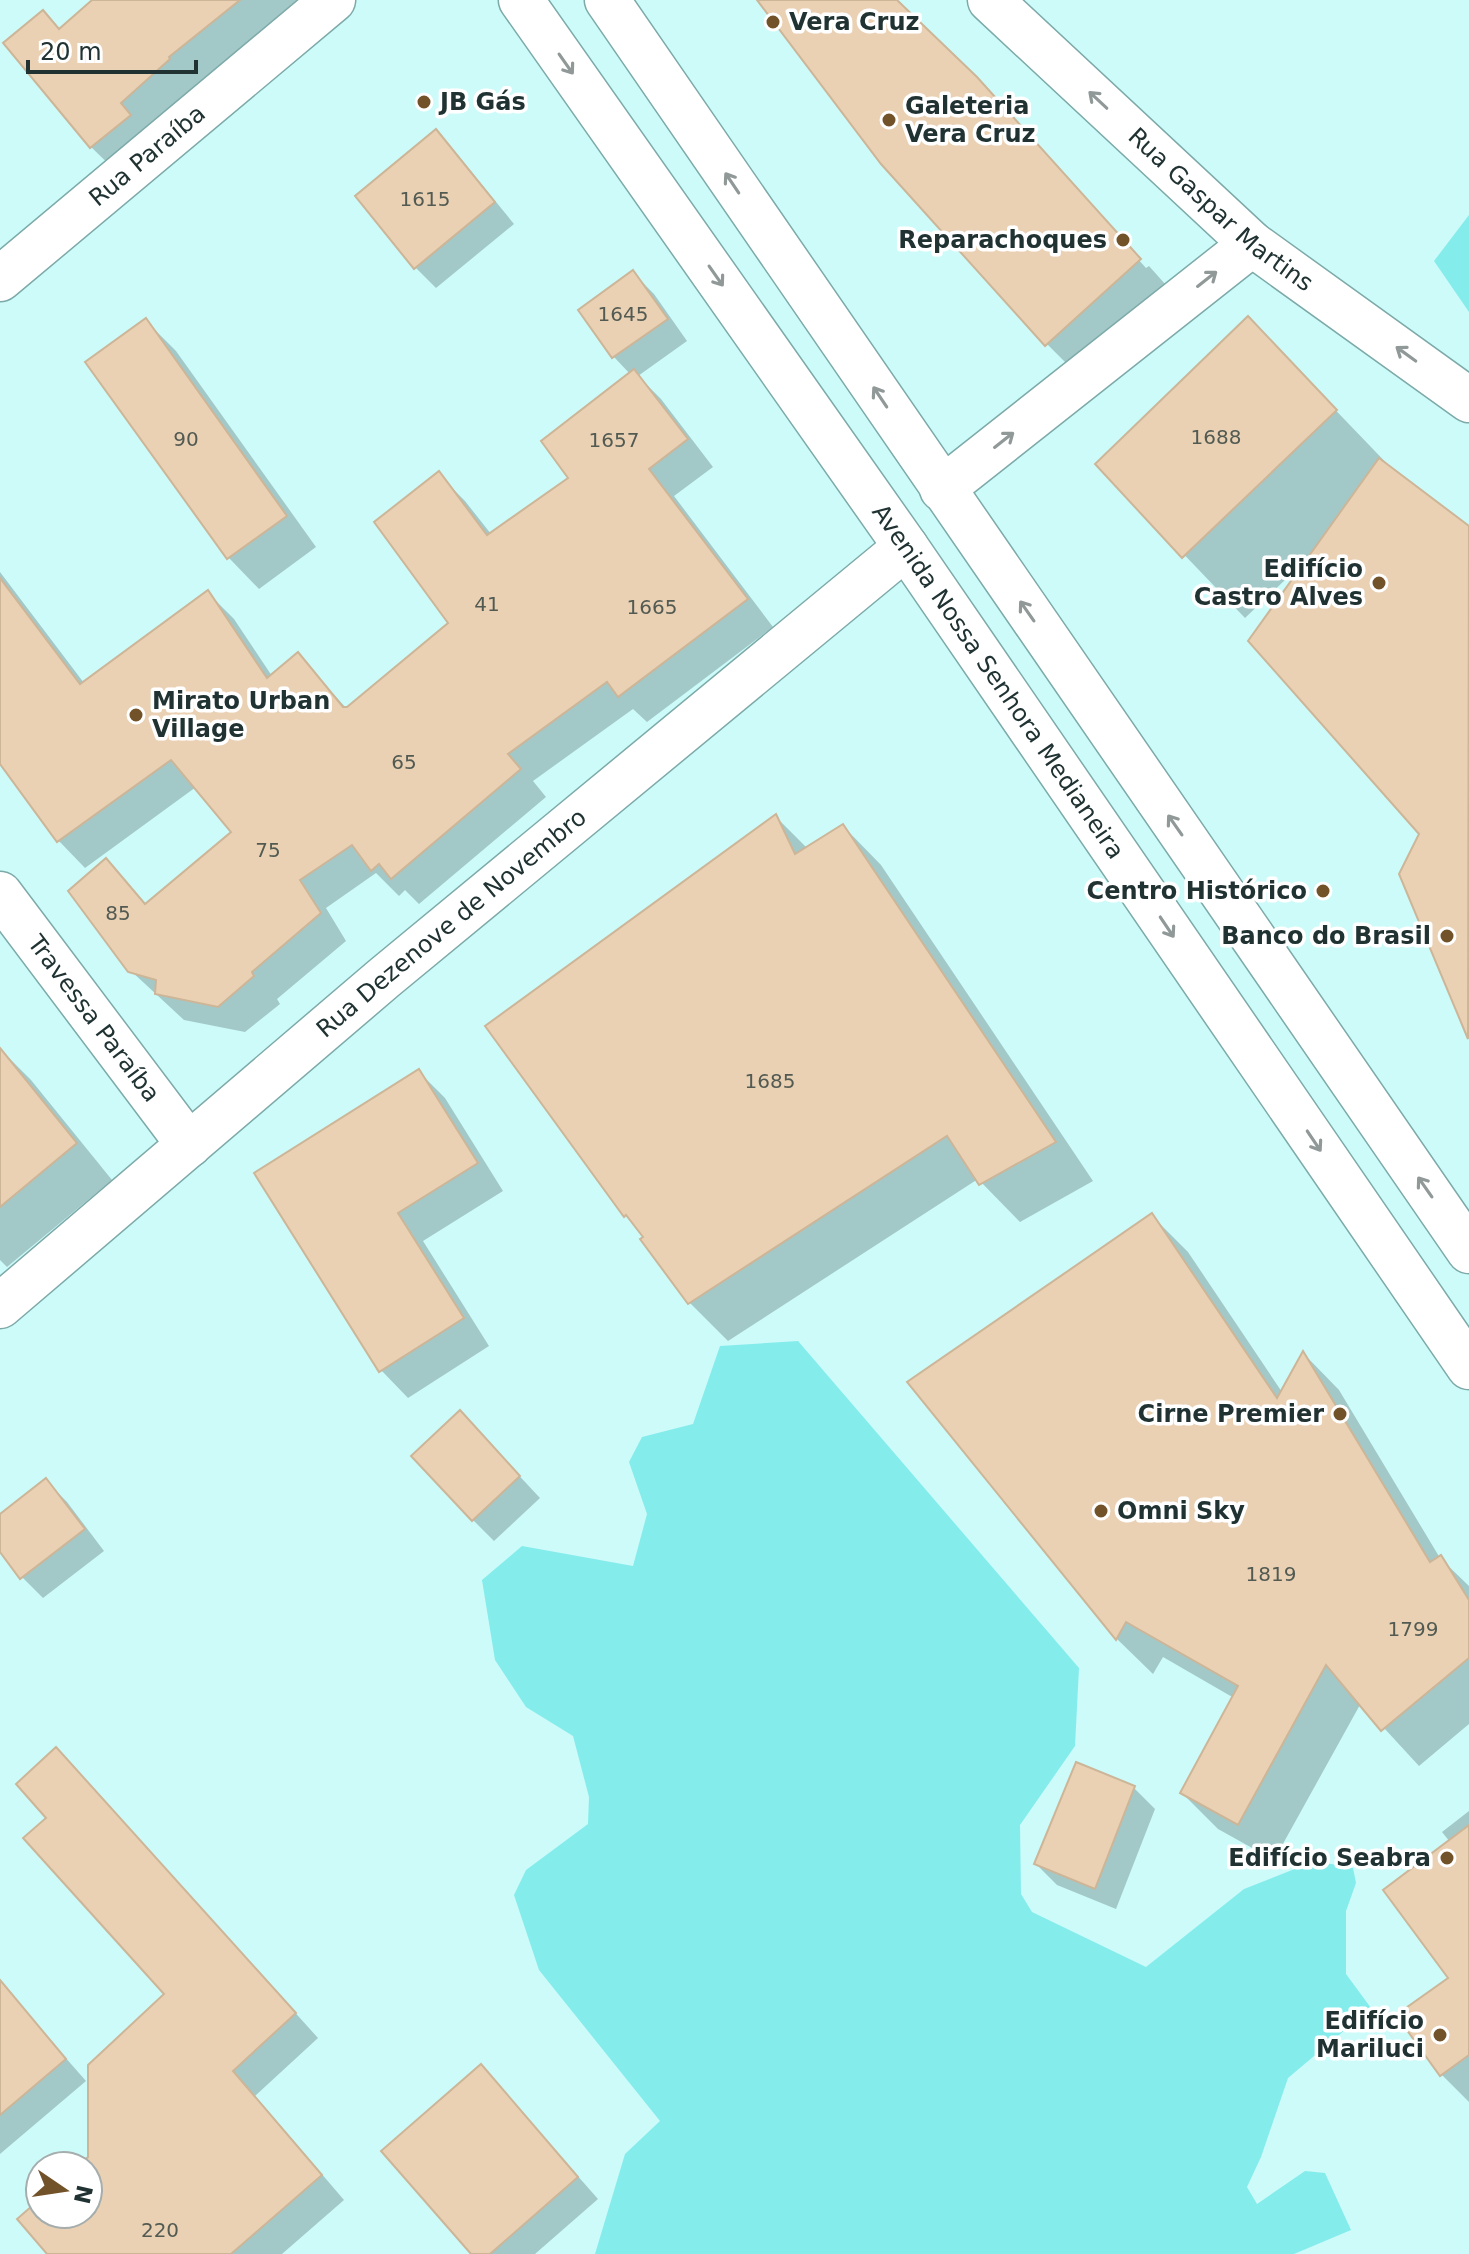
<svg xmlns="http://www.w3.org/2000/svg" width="1469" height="2254" font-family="'DejaVu Sans',sans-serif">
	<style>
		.green { fill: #85ecec }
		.shadow { fill: #0003 }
		.building { fill: #ead1b4; stroke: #cdb598; stroke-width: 2 }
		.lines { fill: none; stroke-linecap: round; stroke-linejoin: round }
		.street-casing { stroke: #7daaa9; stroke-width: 47 }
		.primary-casing { stroke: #7daaa9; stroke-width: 47 }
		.street { stroke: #fff; stroke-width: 44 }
		.primary { stroke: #fff; stroke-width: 44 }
		.oneway { stroke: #909898 }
		.poi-dot { fill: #725228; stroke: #fff; stroke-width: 3 }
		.labels { text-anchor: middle; stroke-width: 7; stroke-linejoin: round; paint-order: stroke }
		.number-label { font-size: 20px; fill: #525a52 }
		.poi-label { font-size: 24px; font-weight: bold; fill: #203232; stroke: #fff; text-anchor: end }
		.street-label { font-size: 24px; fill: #203232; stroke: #fff }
	</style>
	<rect width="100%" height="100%" fill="#ccfbfa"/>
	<g class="green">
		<path d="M 1469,215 L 1469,312 L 1434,261 Z"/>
		<path d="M 798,1341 L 1079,1668 L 1075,1746 L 1020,1825 L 1021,1894 L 1032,1912 L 1146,1967 L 1244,1889 L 1315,1861 L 1353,1868 L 1356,1883 L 1346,1911 L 1346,1974 L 1371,2008 L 1288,2078 L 1261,2157 L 1247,2187 L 1257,2204 L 1305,2171 L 1325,2173 L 1351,2230 L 1294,2254 L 595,2254 L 625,2154 L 660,2121 L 539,1970 L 514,1895 L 526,1870 L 588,1824 L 589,1797 L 573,1736 L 526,1707 L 495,1660 L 482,1580 L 522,1546 L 633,1566 L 647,1514 L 629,1462 L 642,1437 L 693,1424 L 720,1346 Z"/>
	</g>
	<g class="shadow">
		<path d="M 95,0 L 303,0 L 120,175 L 91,147 L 6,43 L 43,12 L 61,30 Z"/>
		<path d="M 759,0 L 894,0 L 981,85 L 1146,268 L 1149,266 L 1182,303 L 1090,387 L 1047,344 Z"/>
		<path d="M 436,132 L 456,153 L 514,224 L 436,288 L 415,267 Z"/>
		<path d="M 633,273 L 654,294 L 687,341 L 638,376 L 661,399 L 713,467 L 674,496 L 773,627 L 647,722 L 633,709 L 533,781 L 546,797 L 419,904 L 405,890 L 399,896 L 376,873 L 326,908 L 346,941 L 277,999 L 280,1004 L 245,1032 L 184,1020 L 130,970 L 106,861 L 147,905 L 234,832 L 196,787 L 85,868 L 59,841 L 0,761 L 0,572 L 84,683 L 207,592 L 234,619 L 272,676 L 298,655 L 347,709 L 451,623 L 438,474 L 465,501 L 491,534 L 571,478 L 631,375 L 614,357 L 580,310 Z"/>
		<path d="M 1248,319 L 1396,473 L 1469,528 L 1469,1036 L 1402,874 L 1422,834 L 1307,562 L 1305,561 L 1245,618 L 1097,464 Z"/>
		<path d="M 146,321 L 176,351 L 316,547 L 259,589 L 229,558 L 88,363 Z"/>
		<path d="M 776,817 L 808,849 L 843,826 L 881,865 L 1093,1181 L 1020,1222 L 978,1179 L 728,1341 L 689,1302 L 646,1237 L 626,1215 L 487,1026 Z"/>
		<path d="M 0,1049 L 31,1080 L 112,1180 L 7,1267 L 0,1260 Z"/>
		<path d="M 418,1071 L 445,1098 L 503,1191 L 423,1241 L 489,1346 L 408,1398 L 381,1370 L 256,1174 Z"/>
		<path d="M 1152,1216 L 1188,1252 L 1282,1392 L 1304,1354 L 1339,1390 L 1440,1558 L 1469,1586 L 1469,1724 L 1419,1766 L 1361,1703 L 1274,1860 L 1218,1829 L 1182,1793 L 1234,1698 L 1163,1657 L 1153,1674 L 1117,1639 L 910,1382 Z"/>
		<path d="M 480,1434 L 540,1498 L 494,1541 L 473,1520 Z"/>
		<path d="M 46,1481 L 67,1502 L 104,1551 L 43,1598 L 22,1577 L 0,1549 L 0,1517 Z"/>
		<path d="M 1077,1764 L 1134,1788 L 1155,1809 L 1116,1909 L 1057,1885 L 1036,1864 Z"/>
		<path d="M 1469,1811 L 1469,2102 L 1441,2074 L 1451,1979 L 1450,1842 L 1442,1832 Z"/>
		<path d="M 153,1855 L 318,2038 L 255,2096 L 344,2200 L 282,2254 L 49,2254 L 20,2219 L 40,2202 L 40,2214 L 88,2214 L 88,2166 L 81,2166 L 134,2121 L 87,2069 L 167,1995 Z"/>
		<path d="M 5,1989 L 86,2081 L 0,2154 L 0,1993 Z"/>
		<path d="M 481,2066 L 598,2199 L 535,2254 L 474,2254 Z"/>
	</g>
	<g class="building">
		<path d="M 92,0 L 240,0 L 169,57 L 170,59 L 121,103 L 131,115 L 90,148 L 3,43 L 43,10 L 59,29 Z"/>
		<path d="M 757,0 L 897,0 L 977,77 L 1141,259 L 1045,346 L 881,164 Z"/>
		<path d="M 436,129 L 495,202 L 414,269 L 355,196 Z"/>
		<path d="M 633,270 L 668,319 L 612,358 L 578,310 Z"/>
		<path d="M 1248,316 L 1337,410 L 1182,558 L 1095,464 Z"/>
		<path d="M 146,318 L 287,516 L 227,559 L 85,362 Z"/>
		<path d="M 634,369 L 688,439 L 649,469 L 748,599 L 618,697 L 607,682 L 508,754 L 521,769 L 391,879 L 379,864 L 371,871 L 352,845 L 300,880 L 321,913 L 252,972 L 254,976 L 218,1007 L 155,994 L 156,980 L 128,972 L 68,891 L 106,858 L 145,904 L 231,832 L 171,760 L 57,842 L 0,764 L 0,578 L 80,684 L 208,590 L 267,678 L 298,652 L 343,707 L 347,707 L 448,623 L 374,522 L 439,471 L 487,535 L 568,478 L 541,441 Z"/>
		<path d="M 1379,458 L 1469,526 L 1468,1039 L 1399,874 L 1419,834 L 1248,641 Z"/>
		<path d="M 776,814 L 795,854 L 843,824 L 1056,1142 L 979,1185 L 947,1136 L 688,1304 L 640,1239 L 643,1237 L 626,1215 L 624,1217 L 485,1026 Z"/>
		<path d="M 0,1048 L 77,1143 L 0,1207 Z"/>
		<path d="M 419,1069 L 478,1163 L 398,1213 L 464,1318 L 379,1372 L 254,1173 Z"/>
		<path d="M 1152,1213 L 1277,1398 L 1303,1351 L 1430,1562 L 1441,1555 L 1469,1600 L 1469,1658 L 1381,1731 L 1326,1665 L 1238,1825 L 1180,1793 L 1238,1686 L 1126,1622 L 1116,1640 L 907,1382 Z"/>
		<path d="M 460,1410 L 520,1476 L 472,1521 L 411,1456 Z"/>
		<path d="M 46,1478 L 85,1529 L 20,1579 L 0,1552 L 0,1514 Z"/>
		<path d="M 56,1747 L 296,2013 L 233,2071 L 322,2175 L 231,2254 L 47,2254 L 17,2219 L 40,2199 L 40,2214 L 88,2214 L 88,2166 L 78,2166 L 88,2157 L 88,2065 L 164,1994 L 23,1838 L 46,1818 L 16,1784 Z"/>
		<path d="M 1076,1762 L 1135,1786 L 1095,1889 L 1034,1864 Z"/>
		<path d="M 1469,1825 L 1469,2055 L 1440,2076 L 1396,2015 L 1448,1978 L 1383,1890 Z"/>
		<path d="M 0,1980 L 66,2059 L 0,2115 Z"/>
		<path d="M 481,2064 L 578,2177 L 490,2254 L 471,2254 L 381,2151 Z"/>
	</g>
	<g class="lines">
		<defs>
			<g id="street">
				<path id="s1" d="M 990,0 L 1252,244 L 1469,400"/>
				<path id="s2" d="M 0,279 L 333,0"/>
				<path d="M 942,489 L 1252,244"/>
				<path id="s3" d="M 0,894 L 189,1145"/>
				<path id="s4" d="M 0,1306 L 384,978 L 906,547"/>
			</g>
			<g id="primary">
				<path id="s5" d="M 521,0 L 906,547 L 1469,1367"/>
				<path d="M 607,0 L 1469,1251"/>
			</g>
		</defs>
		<use href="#street" class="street-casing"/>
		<use href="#primary" class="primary-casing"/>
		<use href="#street" class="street"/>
		<use href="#primary" class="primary"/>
	</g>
	<defs><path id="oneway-shaft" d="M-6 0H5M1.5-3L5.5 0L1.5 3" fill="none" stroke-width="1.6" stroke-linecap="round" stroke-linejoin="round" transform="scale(2)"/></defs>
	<g class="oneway">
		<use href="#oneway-shaft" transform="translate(566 64) rotate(55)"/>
		<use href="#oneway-shaft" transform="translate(1098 100) rotate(-137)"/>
		<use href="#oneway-shaft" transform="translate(732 183) rotate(-124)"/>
		<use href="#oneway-shaft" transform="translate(716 276) rotate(55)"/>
		<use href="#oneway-shaft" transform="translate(1207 279) rotate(-38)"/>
		<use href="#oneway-shaft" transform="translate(1406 354) rotate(-144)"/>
		<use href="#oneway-shaft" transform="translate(880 397) rotate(-124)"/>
		<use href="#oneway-shaft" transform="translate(1004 440) rotate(-38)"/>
		<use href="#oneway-shaft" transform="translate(1027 611) rotate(-125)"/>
		<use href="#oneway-shaft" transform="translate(1175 825) rotate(-125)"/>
		<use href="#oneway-shaft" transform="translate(1167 927) rotate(56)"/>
		<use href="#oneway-shaft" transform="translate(1314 1141) rotate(56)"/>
		<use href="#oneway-shaft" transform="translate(1425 1187) rotate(-125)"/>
	</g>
	<g class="poi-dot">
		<circle cx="773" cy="22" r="8"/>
		<circle cx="424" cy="102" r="8"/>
		<circle cx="889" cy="120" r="8"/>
		<circle cx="1123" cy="240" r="8"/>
		<circle cx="1379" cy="583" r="8"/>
		<circle cx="136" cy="715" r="8"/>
		<circle cx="1323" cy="891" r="8"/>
		<circle cx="1447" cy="936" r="8"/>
		<circle cx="1340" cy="1414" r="8"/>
		<circle cx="1101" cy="1511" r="8"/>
		<circle cx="1447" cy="1858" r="8"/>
		<circle cx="1440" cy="2035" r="8"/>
	</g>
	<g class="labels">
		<g class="number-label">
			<text x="425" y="206">1615</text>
			<text x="623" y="321">1645</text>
			<text x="1216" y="444">1688</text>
			<text x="186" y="446">90</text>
			<text x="614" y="447">1657</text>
			<text x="487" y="611">41</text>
			<text x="652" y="614">1665</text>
			<text x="404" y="769">65</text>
			<text x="268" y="857">75</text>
			<text x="118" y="920">85</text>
			<text x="770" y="1088">1685</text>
			<text x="1271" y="1581">1819</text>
			<text x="1413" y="1636">1799</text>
			<text x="160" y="2237">220</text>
		</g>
		<g class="poi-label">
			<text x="789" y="30" text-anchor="start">Vera Cruz</text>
			<text x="440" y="110" text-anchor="start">JB Gás</text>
			<text x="905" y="114" text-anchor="start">Galeteria<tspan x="905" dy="28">Vera Cruz</tspan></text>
			<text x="1107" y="248">Reparachoques</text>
			<text x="1363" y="577">Edifício<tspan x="1363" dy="28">Castro Alves</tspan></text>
			<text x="152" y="709" text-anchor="start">Mirato Urban<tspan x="152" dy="28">Village</tspan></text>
			<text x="1307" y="899">Centro Histórico</text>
			<text x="1431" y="944">Banco do Brasil</text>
			<text x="1324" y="1422">Cirne Premier</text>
			<text x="1117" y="1519" text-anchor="start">Omni Sky</text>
			<text x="1431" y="1866">Edifício Seabra</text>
			<text x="1424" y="2029">Edifício<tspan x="1424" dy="28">Mariluci</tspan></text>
		</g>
		<g class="street-label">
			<text dy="8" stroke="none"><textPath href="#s2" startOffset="192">Rua Paraíba</textPath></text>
			<text dy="8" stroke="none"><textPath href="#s1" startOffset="312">Rua Gaspar Martins</textPath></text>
			<text dy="8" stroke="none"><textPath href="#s5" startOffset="832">Avenida Nossa Senhora Medianeira</textPath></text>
			<text dy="8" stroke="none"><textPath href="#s4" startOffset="592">Rua Dezenove de Novembro</textPath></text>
			<text dy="8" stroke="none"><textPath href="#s3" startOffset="156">Travessa Paraíba</textPath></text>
		</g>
	</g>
	<g transform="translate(64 2190) rotate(103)"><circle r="38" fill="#ffffff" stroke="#a6adad" stroke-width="2"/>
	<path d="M0-6L14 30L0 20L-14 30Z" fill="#725228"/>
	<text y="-12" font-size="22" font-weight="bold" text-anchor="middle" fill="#203232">N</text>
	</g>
	<path d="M28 60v12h168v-12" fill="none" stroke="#203232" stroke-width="4"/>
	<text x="40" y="60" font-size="24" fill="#203232" stroke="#ffffff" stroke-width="6" paint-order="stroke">20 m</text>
</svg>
